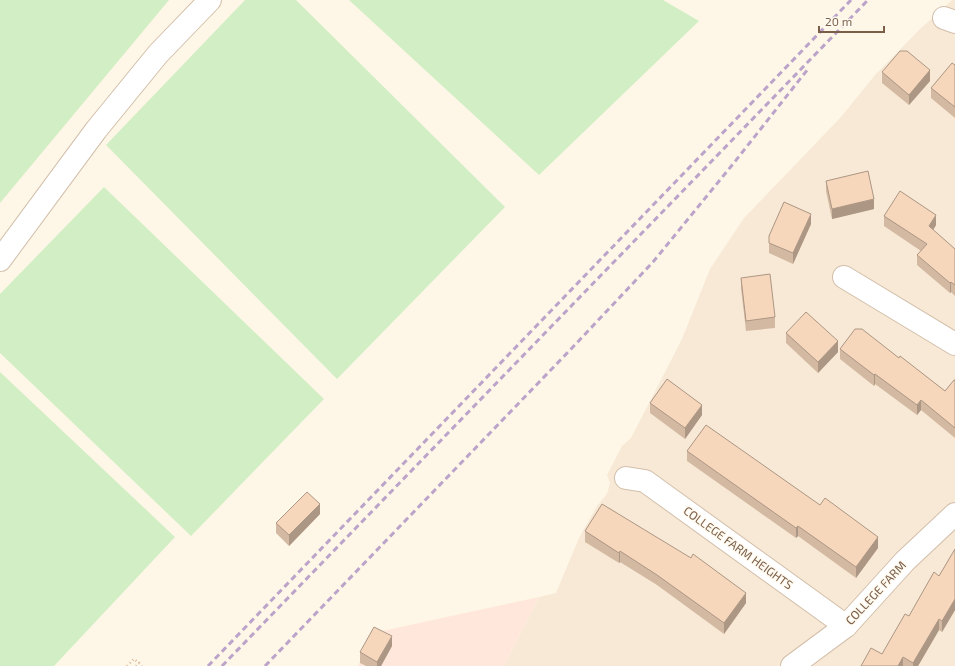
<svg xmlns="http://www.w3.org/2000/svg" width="955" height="666" font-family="'Exo 2',sans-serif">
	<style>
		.residential { fill: #f7e9d5 }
		.commercial { fill: #ffe8db }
		.green { fill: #d2eec4 }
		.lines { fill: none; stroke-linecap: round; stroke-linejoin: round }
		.minor-casing { stroke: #d2bfab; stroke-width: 24 }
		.path { stroke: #dcba9f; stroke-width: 2.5; stroke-dasharray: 1 3; stroke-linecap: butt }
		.minor { stroke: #fff; stroke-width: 22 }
		.rail { stroke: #bba3ca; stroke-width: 3; stroke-dasharray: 6 4; stroke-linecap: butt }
		.wall { fill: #d4b9a2 }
		.shaded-wall { fill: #ac9684 }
		.building { fill: #f6d7bc; stroke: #ac9684 }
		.labels { text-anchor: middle; stroke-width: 3; stroke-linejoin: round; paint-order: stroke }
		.street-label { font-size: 12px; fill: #7b5e48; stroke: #fffaf0 }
	</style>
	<rect width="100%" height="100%" fill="#fef7e7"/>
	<path class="residential" d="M 952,0 L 955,0 L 955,666 L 504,666 L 539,597 L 556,593 L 579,538 L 597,506 L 607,494 L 610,483 L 607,475 L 622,446 L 631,438 L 682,339 L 710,269 L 744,218 L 841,117 L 875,75 L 919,30 Z"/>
	<path class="commercial" d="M 539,597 L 504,666 L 358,666 L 373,633 Z"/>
	<g class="green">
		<path d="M 0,0 L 169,0 L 0,203 Z"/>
		<path d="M 245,0 L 296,0 L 505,207 L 337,379 L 106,145 Z"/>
		<path d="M 349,0 L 663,0 L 699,21 L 539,175 Z"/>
		<path d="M 104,187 L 324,399 L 191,536 L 0,353 L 0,294 Z"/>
		<path d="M 0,372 L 175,537 L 54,666 L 0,666 Z"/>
	</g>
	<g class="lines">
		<defs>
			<g id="minor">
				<path d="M 944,18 L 955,22"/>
				<path d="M 0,260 L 96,130 L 158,54 L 210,0"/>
				<path d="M 844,277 L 955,344"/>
				<path d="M 626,478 L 645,481 L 846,626"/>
				<path d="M 792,666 L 846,626 L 905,561 L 955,514"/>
			</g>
		</defs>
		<use href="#minor" class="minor-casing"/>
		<g class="path">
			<path d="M 127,666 L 134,659 L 139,663"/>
			<path d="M 136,666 L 139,663 L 142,666"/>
		</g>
		<use href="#minor" class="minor"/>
		<g class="rail">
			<path d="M 208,666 L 851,0"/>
			<path d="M 222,666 L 868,0"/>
			<path d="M 265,666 L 572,348 L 653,262 L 733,164 L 808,69"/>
		</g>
	</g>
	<g class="wall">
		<path d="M 955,65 L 955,118 L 931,98 L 931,88 Z"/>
		<path d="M 882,72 L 930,81 L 909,105 L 882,83 Z"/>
		<path d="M 826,181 L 874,209 L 832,219 L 826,191 Z"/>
		<path d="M 884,216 L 936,225 L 933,230 L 955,249 L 955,296 L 951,292 L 950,293 L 917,265 L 917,255 L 921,251 L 884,226 Z"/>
		<path d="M 811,224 L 793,264 L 769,253 L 769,236 Z"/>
		<path d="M 741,278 L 775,317 L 775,328 L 746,331 L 741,288 Z"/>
		<path d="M 786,333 L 838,352 L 818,373 L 786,343 Z"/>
		<path d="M 840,349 L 899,358 L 945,391 L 955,380 L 955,438 L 921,410 L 917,415 L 875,384 L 874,386 L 840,359 Z"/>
		<path d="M 650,403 L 702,415 L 685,439 L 650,413 Z"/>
		<path d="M 687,451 L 878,548 L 856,578 L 798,536 L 796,538 L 687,461 Z"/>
		<path d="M 320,514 L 289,546 L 276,533 L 276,523 Z"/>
		<path d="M 585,531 L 746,603 L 724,634 L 657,585 L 620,562 L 619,563 L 585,542 Z"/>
		<path d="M 955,549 L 955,610 L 942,632 L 939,630 L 918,666 L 861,666 L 882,654 L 909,616 L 939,576 Z"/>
		<path d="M 392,646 L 381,666 L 366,666 L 360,663 L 360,652 Z"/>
	</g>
	<g class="shaded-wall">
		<path d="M 930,70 L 930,81 L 909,105 L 909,95 Z"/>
		<path d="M 874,199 L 874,209 L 832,219 L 832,209 Z"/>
		<path d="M 811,214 L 811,224 L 793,264 L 793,253 Z"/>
		<path d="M 936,215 L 936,225 L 929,237 L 929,226 Z"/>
		<path d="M 951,282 L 951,292 L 950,293 L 950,283 Z"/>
		<path d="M 838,341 L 838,352 L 818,373 L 818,362 Z"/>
		<path d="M 875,374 L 875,384 L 874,386 L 874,375 Z"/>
		<path d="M 921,400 L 921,410 L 917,415 L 917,405 Z"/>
		<path d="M 702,405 L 702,415 L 685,439 L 685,428 Z"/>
		<path d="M 320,504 L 320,514 L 289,546 L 289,535 Z"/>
		<path d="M 798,526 L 798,536 L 796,538 L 796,528 Z"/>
		<path d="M 878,537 L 878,548 L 856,578 L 856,567 Z"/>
		<path d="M 620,551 L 620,562 L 619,563 L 619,553 Z"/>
		<path d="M 746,593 L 746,603 L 724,634 L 724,623 Z"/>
		<path d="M 955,599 L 955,610 L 942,632 L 942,621 Z"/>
		<path d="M 939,619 L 939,630 L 918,666 L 913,666 L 913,663 Z"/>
		<path d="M 392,636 L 392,646 L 381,666 L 377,666 L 377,662 Z"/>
		<path d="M 903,657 L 903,666 L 898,666 Z"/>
	</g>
	<g class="building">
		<path d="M 900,51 L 907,51 L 930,70 L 909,95 L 882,72 Z"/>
		<path d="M 952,63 L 955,65 L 955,107 L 931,88 Z"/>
		<path d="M 868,171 L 874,199 L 832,209 L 826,181 Z"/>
		<path d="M 900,191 L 936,215 L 929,226 L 955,249 L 955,285 L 951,282 L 950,283 L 917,255 L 927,244 L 884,216 Z"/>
		<path d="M 784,202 L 811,214 L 793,253 L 769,243 L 769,236 Z"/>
		<path d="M 770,274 L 775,317 L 746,321 L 741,278 Z"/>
		<path d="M 806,312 L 838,341 L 818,362 L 786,333 Z"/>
		<path d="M 855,329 L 862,329 L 899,358 L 900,356 L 945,391 L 954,380 L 955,380 L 955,428 L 921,400 L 917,405 L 875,374 L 874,375 L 840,349 Z"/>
		<path d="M 667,379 L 702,405 L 685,428 L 650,403 Z"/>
		<path d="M 706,425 L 820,505 L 825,498 L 878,537 L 856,567 L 798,526 L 796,528 L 687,451 Z"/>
		<path d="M 307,492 L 320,504 L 289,535 L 276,523 Z"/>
		<path d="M 602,504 L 691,558 L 693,554 L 746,593 L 724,623 L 657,575 L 620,551 L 619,553 L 585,531 Z"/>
		<path d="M 955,549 L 955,599 L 942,621 L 939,619 L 913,663 L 903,657 L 898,666 L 861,666 L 871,648 L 882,654 L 905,614 L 909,616 L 934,572 L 939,576 Z"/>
		<path d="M 374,627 L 392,636 L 377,662 L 360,652 Z"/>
	</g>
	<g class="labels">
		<g class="street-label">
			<text transform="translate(738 548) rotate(36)" y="4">COLLEGE FARM HEIGHTS</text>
			<text transform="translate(876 593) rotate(-47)" y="4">COLLEGE FARM</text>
		</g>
	</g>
	<path d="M819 26v6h65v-6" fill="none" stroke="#7b5e48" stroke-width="2"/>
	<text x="825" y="26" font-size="12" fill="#7b5e48" stroke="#fffaf0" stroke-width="3" paint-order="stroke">20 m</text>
</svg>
